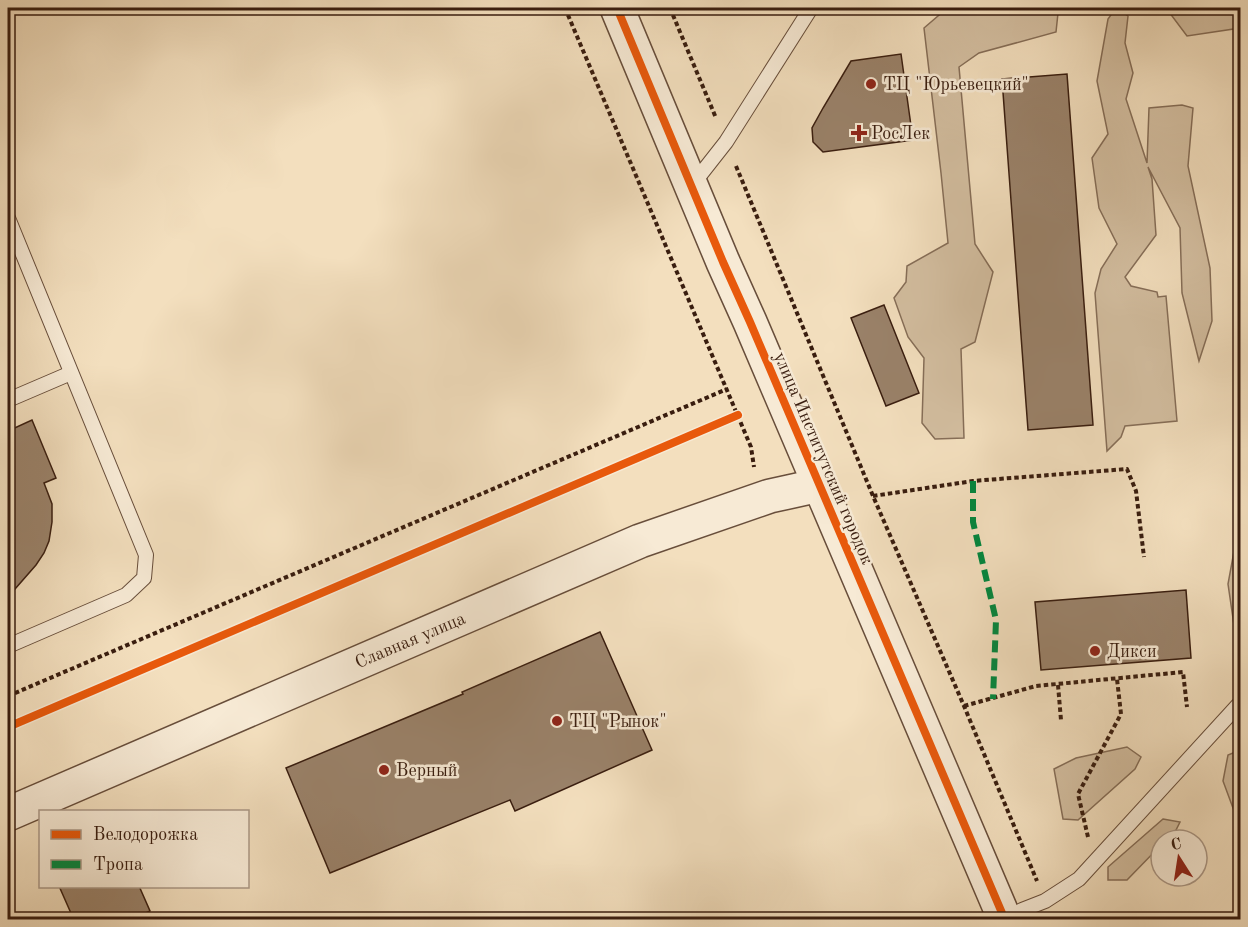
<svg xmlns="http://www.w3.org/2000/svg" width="1248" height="927" font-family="'Old Standard TT',serif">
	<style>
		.green { fill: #d3bea0; stroke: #866e58; stroke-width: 1.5 }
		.building { fill: #9a826a; stroke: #391d0f; stroke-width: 1.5 }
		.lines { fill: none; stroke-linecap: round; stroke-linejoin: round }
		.service-casing { stroke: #684e3b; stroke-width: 16 }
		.tertiary-casing { stroke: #684e3b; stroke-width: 36 }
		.path { stroke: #391d0f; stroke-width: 4; stroke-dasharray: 4.5 3; stroke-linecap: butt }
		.service { stroke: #f7ead5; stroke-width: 14 }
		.tertiary { stroke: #f7ead5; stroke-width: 33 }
		.quiet { stroke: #00873e; stroke-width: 6; stroke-dasharray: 12 6; stroke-linecap: butt }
		.cycleway-casing { stroke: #f7ead5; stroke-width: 11 }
		.cycleway { stroke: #e8590c; stroke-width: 8 }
		.poi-dot { fill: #8f2418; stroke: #f7ead5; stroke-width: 2 }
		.labels { text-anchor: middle; stroke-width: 5; stroke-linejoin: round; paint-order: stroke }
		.poi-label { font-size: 18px; fill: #391d0f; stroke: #f7ead5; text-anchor: start }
		.street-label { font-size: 18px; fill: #391d0f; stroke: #f7ead5 }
	</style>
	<rect width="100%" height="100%" fill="#f3dfbe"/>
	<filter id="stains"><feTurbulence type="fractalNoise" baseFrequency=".00333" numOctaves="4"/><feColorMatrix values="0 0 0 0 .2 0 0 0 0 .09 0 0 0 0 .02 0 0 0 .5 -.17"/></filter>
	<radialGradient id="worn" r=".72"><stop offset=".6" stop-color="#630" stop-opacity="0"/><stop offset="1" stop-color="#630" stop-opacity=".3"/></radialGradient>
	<g class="green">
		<path d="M 965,8 L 1053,8 L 1058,13 L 1056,32 L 979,53 L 959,67 L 975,244 L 993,272 L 975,342 L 961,349 L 964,438 L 935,439 L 922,423 L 924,358 L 908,337 L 894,298 L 906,282 L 907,266 L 948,243 L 941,173 L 924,28 L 945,10 Z"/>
		<path d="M 1116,8 L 1128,16 L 1125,43 L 1133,73 L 1126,99 L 1147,163 L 1149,108 L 1182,105 L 1193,108 L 1188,166 L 1210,268 L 1212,321 L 1199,361 L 1182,293 L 1180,228 L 1148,167 L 1152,179 L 1156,235 L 1125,277 L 1131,286 L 1157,292 L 1158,297 L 1166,296 L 1177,421 L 1125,426 L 1121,437 L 1107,451 L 1095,293 L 1101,269 L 1117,244 L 1099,208 L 1092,158 L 1108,134 L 1097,81 L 1108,19 Z"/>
		<path d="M 1166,8 L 1240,8 L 1240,28 L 1187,36 Z"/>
		<path d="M 1240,498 L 1240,643 L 1236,639 L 1228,584 L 1237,535 L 1234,502 Z"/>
		<path d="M 1127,747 L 1141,757 L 1135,769 L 1078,820 L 1063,819 L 1054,769 L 1076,758 Z"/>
		<path d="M 1240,750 L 1240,827 L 1223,781 L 1228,755 Z"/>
		<path d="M 1163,819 L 1180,822 L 1176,830 L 1166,840 L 1161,840 L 1161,845 L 1127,880 L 1108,880 L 1108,867 Z"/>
	</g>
	<g class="building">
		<path d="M 901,54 L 913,140 L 823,152 L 813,142 L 812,128 L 823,108 L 851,61 Z"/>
		<path d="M 1067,74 L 1093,425 L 1028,430 L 1002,79 Z"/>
		<path d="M 884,305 L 919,393 L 886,406 L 851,318 Z"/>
		<path d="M 32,420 L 56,478 L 44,483 L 52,504 L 52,522 L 49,541 L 44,553 L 36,565 L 8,597 L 8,431 Z"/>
		<path d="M 1186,590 L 1191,658 L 1041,670 L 1035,602 Z"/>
		<path d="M 600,632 L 652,750 L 515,811 L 510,800 L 330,873 L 286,768 L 463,694 L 462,692 Z"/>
		<path d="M 59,886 L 139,886 L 150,911 L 131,920 L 74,920 Z"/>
	</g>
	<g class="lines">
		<defs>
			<g id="service">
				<path d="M 693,184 L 726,142 L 811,8"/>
				<path d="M 8,218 L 146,555 L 144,578 L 126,595 L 8,646"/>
				<path d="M 8,400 L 71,373"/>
				<path d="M 1005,919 L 1022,910 L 1045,901 L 1079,879 L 1240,703"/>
			</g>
			<g id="tertiary">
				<path d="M 617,8 L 723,262 L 750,322 L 1005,920"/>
				<path d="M 8,814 L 640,541 L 770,496 L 820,485"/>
			</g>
		</defs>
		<use href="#service" class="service-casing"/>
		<use href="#tertiary" class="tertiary-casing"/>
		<g class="path">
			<path d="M 565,8 L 751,447 L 754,467"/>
			<path d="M 670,8 L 716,118"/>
			<path d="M 736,166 L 873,496 L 964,706 L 1037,881"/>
			<path d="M 873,496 L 973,481 L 1127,469 L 1136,491 L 1144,557"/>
			<path d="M 1058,685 L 1061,720"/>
			<path d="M 8,696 L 727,389"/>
			<path d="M 964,706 L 1036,686 L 1183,672 L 1187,707"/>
			<path d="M 1088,837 L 1078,794 L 1121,714 L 1117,679"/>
		</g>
		<use href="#service" class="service"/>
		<use href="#tertiary" class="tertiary"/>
		<path class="quiet" d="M 973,481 L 973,522 L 996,620 L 993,699"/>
		<defs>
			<g id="cycleway">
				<path d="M 617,8 L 723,262 L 750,322 L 1005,920"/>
				<path d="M 8,727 L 738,415"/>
			</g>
		</defs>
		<use href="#cycleway" class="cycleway-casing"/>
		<use href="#cycleway" class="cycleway"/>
	</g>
	<g class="poi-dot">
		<circle cx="871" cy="84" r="6"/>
		<path d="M856 124h6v6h6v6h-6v6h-6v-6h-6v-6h6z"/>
		<circle cx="1095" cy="651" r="6"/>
		<circle cx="557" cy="721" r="6"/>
		<circle cx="384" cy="770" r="6"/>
	</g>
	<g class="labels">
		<g class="poi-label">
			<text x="883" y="90">ТЦ "Юрьевецкий"</text>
			<text x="871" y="139">РосЛек</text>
			<text x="1107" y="657">Дикси</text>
			<text x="569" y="727">ТЦ "Рынок"</text>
			<text x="396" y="776">Верный</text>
		</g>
		<g class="street-label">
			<text transform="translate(824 458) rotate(67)" y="6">улица Институтский городок</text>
			<text transform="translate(410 640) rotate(-23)" y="6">Славная улица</text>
		</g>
	</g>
	<rect width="1248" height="927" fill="none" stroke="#f3dfbe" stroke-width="30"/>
	<rect x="9" y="9" width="1230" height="909" fill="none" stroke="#391d0f" stroke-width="3"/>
	<rect x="15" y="15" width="1218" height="897" fill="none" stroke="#391d0f" stroke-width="1.5"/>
	<rect x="39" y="810" width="210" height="78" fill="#f7ead5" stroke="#ab9886" stroke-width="1.5"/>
	<rect x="51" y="830" width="30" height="9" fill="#e8590c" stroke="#ab9886" stroke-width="1.5"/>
	<text x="93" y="840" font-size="18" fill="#391d0f">Велодорожка</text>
	<rect x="51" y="860" width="30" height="9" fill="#00873e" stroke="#ab9886" stroke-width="1.5"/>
	<text x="93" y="870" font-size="18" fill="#391d0f">Тропа</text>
	<g transform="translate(1179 858) rotate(348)"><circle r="28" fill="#f7ead5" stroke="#ab9886" stroke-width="1.5"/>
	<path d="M0-4.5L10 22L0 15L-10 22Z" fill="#8f2418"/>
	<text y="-9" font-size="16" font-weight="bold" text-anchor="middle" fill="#391d0f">С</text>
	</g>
	<rect width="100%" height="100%" filter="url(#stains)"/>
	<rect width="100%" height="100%" fill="url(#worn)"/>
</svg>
